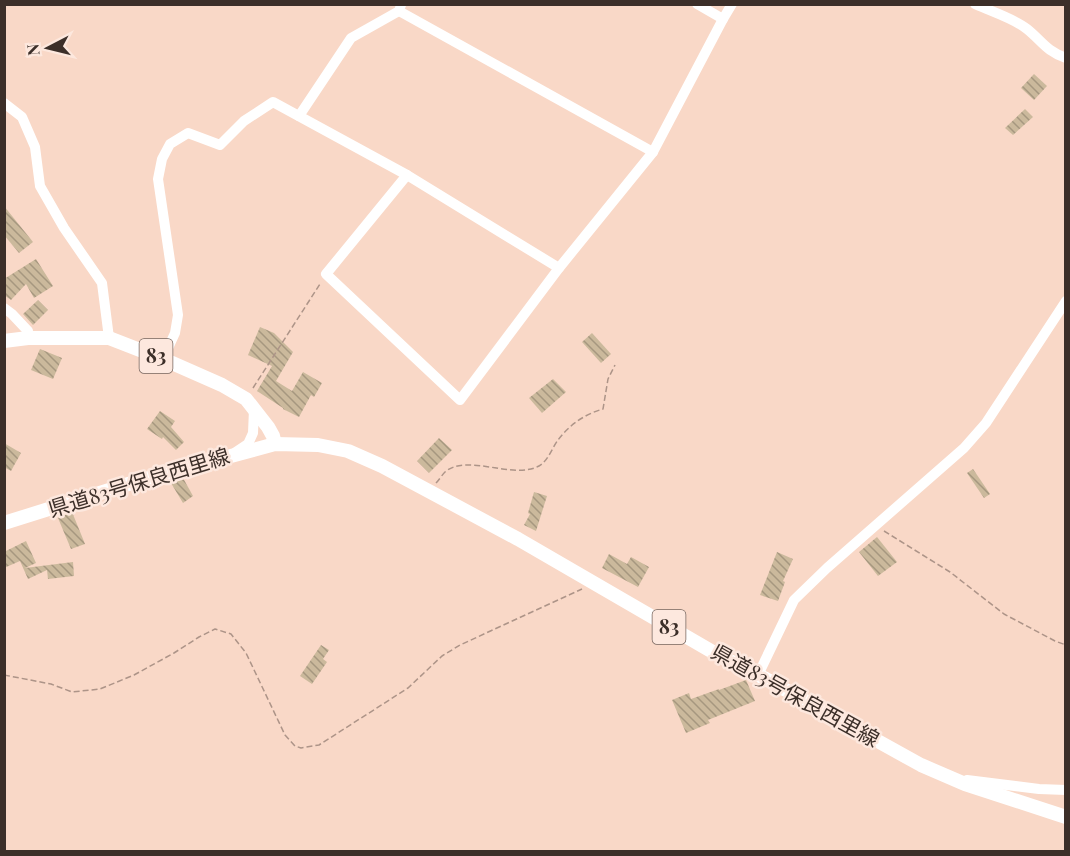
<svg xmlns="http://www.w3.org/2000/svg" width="1070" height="856" font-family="'Playfair Display','Noto Sans JP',serif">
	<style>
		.building { fill: url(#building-back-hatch) }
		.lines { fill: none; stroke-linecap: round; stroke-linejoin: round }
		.path { stroke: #ad9488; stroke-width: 1.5; stroke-dasharray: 6 3; stroke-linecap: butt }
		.minor { stroke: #fff; stroke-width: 10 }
		.major { stroke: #fff; stroke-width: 14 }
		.labels { text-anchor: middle; stroke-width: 5; stroke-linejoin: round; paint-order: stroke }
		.shield { fill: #fde8de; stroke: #76665f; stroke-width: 1.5 }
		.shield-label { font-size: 20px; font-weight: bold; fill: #3c2f29 }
		.street-label { font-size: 21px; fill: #3c2f29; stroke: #fde8de }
	</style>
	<defs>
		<pattern id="building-back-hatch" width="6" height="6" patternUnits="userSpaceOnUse" patternTransform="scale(1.5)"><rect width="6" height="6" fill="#cbb99c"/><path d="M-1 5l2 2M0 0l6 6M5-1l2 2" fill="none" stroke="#a6977f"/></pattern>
	</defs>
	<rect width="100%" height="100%" fill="#f9d8c7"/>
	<g class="building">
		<path d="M 1034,74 L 1047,86 L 1034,100 L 1021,88 Z"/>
		<path d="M 1025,109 L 1033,117 L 1013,135 L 1005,128 Z"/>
		<path d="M 4,206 L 33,242 L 19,253 L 4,235 Z"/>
		<path d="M 36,259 L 53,286 L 34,298 L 26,284 L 11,300 L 4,295 L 4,279 Z"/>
		<path d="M 38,300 L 48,310 L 33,325 L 23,314 Z"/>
		<path d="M 260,327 L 274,333 L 293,352 L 276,381 L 292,391 L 303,372 L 322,383 L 314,397 L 311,395 L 299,417 L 283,409 L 283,408 L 257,391 L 272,366 L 248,355 Z"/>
		<path d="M 592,333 L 611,354 L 601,363 L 582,342 Z"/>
		<path d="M 40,349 L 62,358 L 53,379 L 31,370 Z"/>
		<path d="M 553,379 L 566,392 L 542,413 L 529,398 Z"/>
		<path d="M 160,411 L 175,421 L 171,427 L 184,442 L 176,450 L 163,437 L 162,439 L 147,429 Z"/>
		<path d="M 439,438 L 452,450 L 429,473 L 417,461 Z"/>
		<path d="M 4,443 L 21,453 L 11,471 L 4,467 Z"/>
		<path d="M 973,469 L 990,494 L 984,498 L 967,473 Z"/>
		<path d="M 183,478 L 193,496 L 183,503 L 171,483 Z"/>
		<path d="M 534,492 L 547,496 L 536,531 L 524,525 L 530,514 L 528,513 Z"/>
		<path d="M 72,512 L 85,544 L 71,549 L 58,518 Z"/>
		<path d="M 877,537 L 897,562 L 878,576 L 859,552 Z"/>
		<path d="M 26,541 L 36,563 L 25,568 L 73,562 L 74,576 L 48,579 L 47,570 L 28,579 L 20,561 L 4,568 L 4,552 Z"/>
		<path d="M 777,552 L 793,559 L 783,581 L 785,582 L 778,601 L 760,595 Z"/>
		<path d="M 609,554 L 627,564 L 631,557 L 649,567 L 638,587 L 602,568 Z"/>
		<path d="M 321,645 L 329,650 L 323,659 L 327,662 L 312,684 L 300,676 Z"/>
		<path d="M 746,680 L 755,701 L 708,720 L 710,723 L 686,733 L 672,700 L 689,693 L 691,699 L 719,689 L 719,690 Z"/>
	</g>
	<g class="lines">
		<g class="path">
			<path d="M 253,388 L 320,284"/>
			<path d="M 436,483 C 439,480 442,475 445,472 C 467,453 513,480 539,466 C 548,461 552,448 558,440 C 569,425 585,414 603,409 L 608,379 L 615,365"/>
			<path d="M 884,531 L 950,572 L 1004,614 L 1055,641 L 1066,645"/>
			<path d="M 4,675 L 51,684 L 72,692 L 100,689 L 134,675 L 174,653 L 199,637 L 215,629 L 231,634 L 246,653 L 285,735 L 295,746 L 301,748 L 319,745 L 408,688 L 442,656 L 460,645 L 582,589"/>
		</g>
		<g class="minor">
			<path d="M 697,4 L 723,19"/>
			<path d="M 975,4 C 992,12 1013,18 1027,29 C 1042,41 1046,51 1066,58"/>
			<path d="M 399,11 L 653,152"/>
			<path d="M 4,103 L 22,117 L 35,147 L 40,186 L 64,228 L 102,283 L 109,338"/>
			<path d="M 299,116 L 351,38 L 399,11 L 401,5"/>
			<path d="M 407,175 L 326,274 L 460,400 L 559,268 L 653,152 L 723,19 L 732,4"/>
			<path d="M 4,308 L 12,314 L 28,331 L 28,338"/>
			<path d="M 163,359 L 175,333 L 178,315 L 158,179 L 162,159 L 170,144 L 188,133 L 220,145 L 244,121 L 273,102 L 407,175 L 559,268"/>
			<path d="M 236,452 L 248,444 L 253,433 L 254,409"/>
			<path d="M 758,675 L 794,600 L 827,568 L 964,448 L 986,423 L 1066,301"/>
			<path d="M 967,780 L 1039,789 L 1066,790"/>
		</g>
		<g class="major">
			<path d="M 4,341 L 28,338 L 109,338 L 163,359 L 222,385 L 246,399 L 268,427 L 273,436 L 275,444"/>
			<path d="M 4,523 L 138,481 L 275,444 L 318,445 L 348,451 L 382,466 L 518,539 L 718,655 L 766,679 L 921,765 L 965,784 L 1066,817"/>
		</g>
	</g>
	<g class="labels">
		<g class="shield">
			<rect x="139.5" y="339" width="33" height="34" rx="4.5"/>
			<rect x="652.5" y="610" width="33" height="34" rx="4.5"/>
		</g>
		<g class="shield-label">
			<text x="156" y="363">83</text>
			<text x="669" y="634">83</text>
		</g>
		<g class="street-label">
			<text transform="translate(139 483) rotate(-17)" y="7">県道83号保良西里線</text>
			<text transform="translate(795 696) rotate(29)" y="7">県道83号保良西里線</text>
		</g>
	</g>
	<rect width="1070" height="856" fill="none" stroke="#3c2f29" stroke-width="12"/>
	<g transform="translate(48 48) rotate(263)" stroke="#fde8de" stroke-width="4.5" paint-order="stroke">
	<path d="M0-4.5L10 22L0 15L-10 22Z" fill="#3c2f29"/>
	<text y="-9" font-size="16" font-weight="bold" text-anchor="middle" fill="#3c2f29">N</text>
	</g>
</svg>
